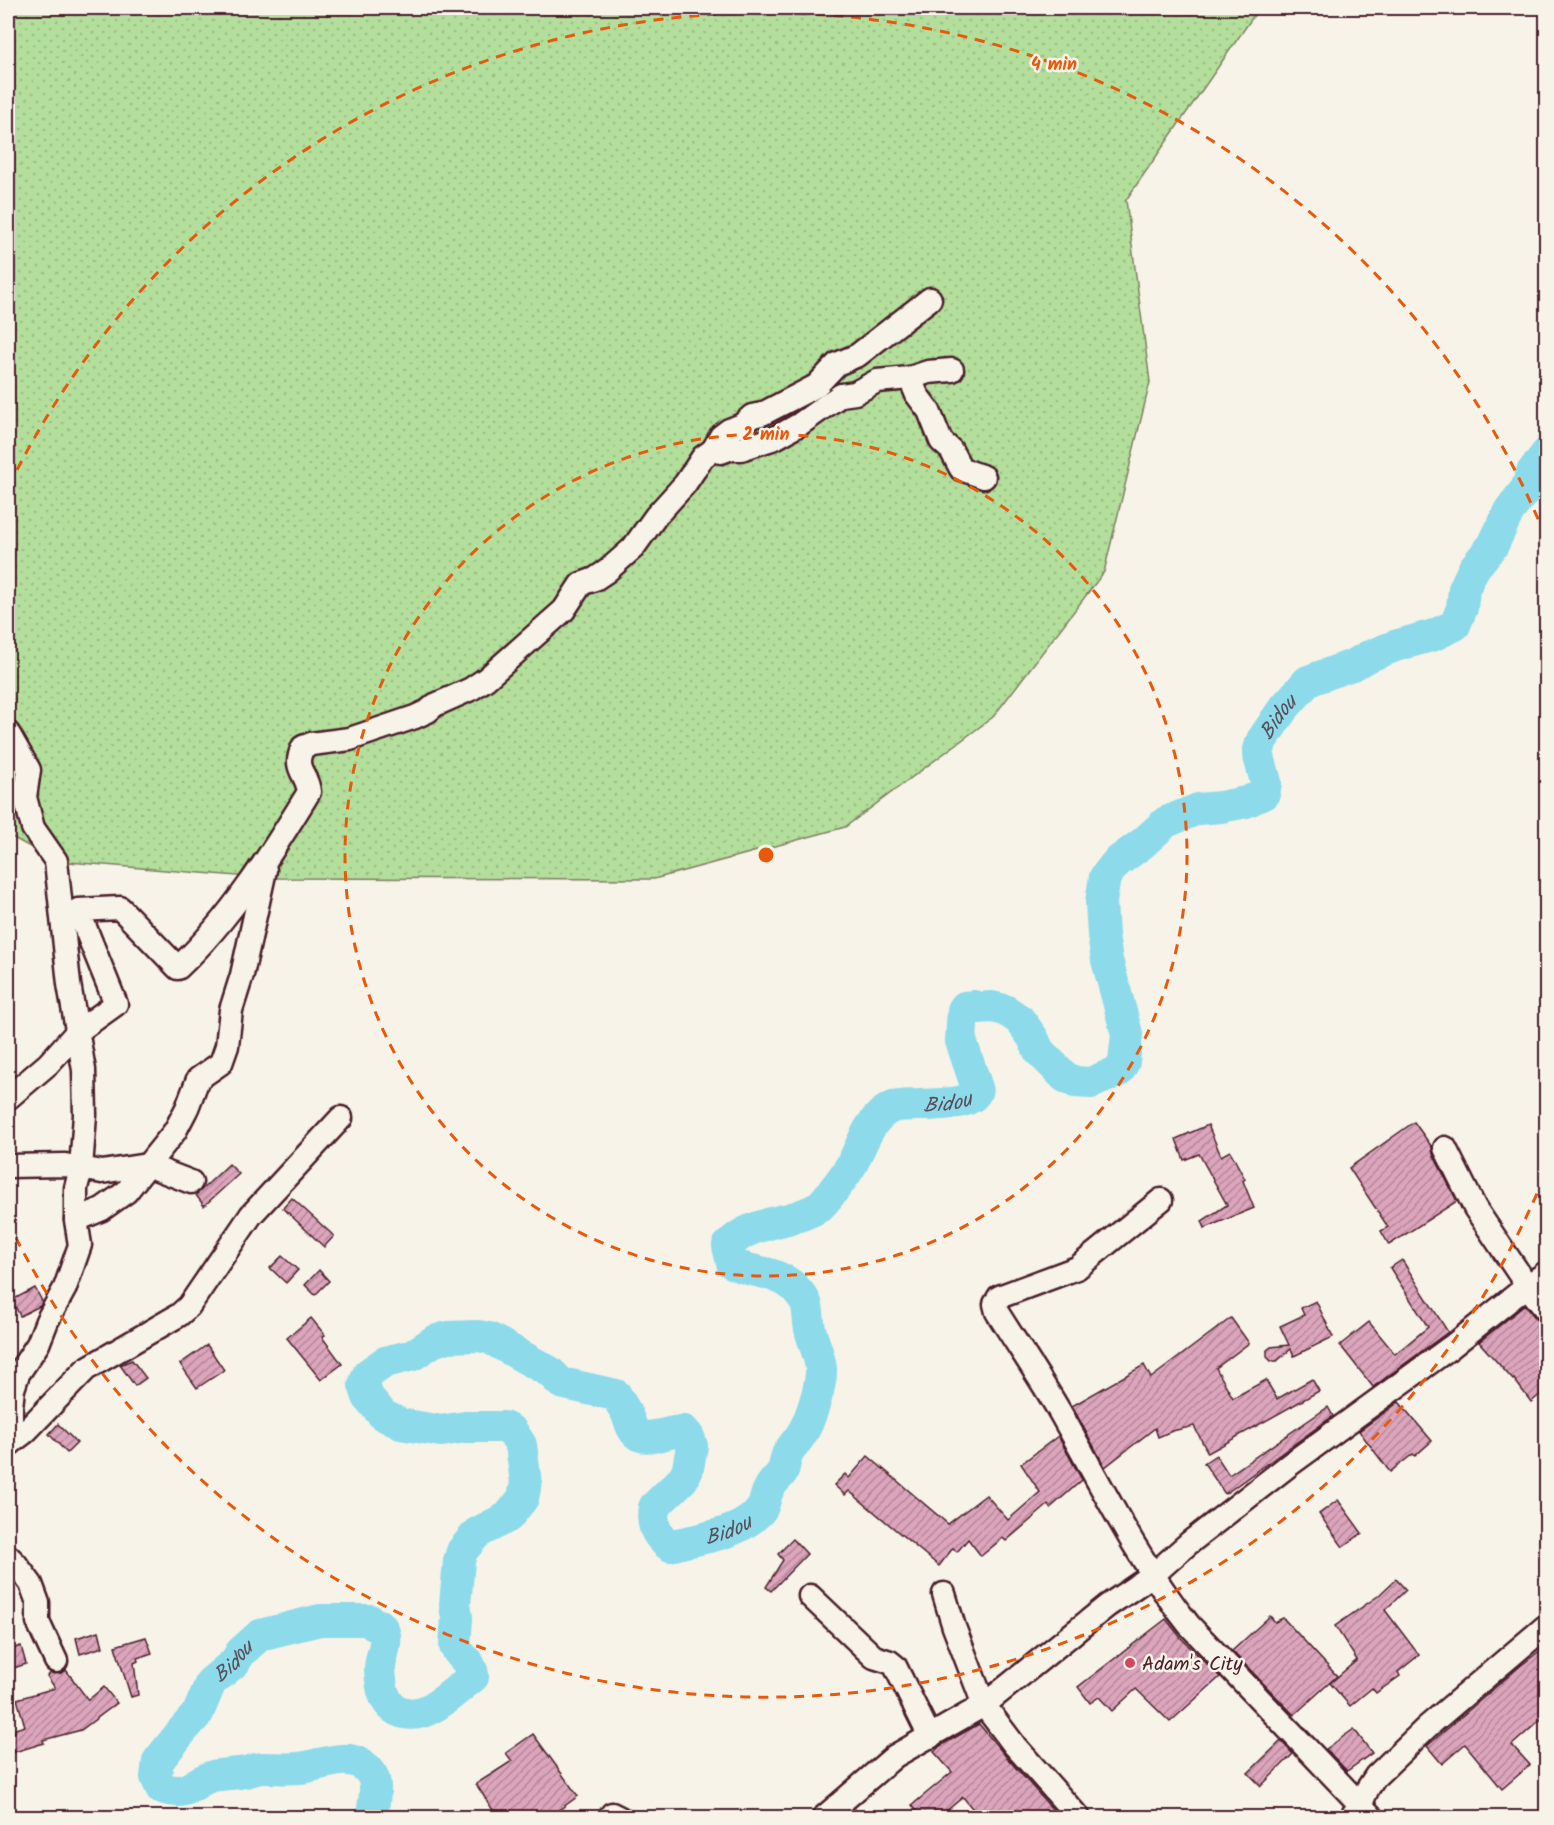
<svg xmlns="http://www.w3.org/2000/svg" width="1554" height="1825" font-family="Kalam,sans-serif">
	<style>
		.grass { fill: url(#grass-dots); stroke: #7e7e63; stroke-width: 1.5 }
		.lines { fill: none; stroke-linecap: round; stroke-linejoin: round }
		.river { stroke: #8cdaea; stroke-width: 32 }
		.building { fill: url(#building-hatch); stroke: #4a1f2b; stroke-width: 1.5 }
		.minor-casing { stroke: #4a1f2b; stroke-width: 27 }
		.minor { stroke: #f7f3e8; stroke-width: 22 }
		.ring { fill: none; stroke: #e8590c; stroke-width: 3; stroke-dasharray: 10 8 }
		.poi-dot { fill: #d1495b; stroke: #f7f3e8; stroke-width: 2 }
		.labels { text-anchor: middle; stroke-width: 5; stroke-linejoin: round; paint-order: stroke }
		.poi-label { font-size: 20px; fill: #4a1f2b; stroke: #f7f3e8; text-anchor: start }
		.water-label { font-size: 21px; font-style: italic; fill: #5a4e5b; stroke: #f7f3e8 }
		.centre { fill: #e8590c; stroke: #f7f3e8; stroke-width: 3 }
		.ring-label { font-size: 18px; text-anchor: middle; font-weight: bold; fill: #e8590c; stroke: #f7f3e8; stroke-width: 5; stroke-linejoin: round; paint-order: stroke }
	</style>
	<defs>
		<pattern id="grass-dots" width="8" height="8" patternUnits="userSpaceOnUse" patternTransform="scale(1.5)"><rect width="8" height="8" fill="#b3de9b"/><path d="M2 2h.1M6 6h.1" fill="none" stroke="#9bbe86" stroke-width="1.8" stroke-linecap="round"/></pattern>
		<pattern id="building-hatch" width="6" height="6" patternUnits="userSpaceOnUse" patternTransform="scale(1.5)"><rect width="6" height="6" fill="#dca5bc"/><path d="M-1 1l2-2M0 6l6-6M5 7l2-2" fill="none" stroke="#b48699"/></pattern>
	</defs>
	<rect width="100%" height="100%" fill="#f7f3e8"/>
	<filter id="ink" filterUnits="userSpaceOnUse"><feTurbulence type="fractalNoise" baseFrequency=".0167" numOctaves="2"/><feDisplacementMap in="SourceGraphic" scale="12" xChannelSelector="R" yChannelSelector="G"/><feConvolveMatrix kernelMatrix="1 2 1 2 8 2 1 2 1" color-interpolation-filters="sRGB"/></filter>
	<g filter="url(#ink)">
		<path class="grass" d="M 8,8 L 1259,8 L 1126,200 L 1150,382 L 1104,572 L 993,717 L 845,827 L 654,879 L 262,878 L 56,861 L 8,835 Z"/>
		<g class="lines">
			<path class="river" id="s1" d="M 372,1818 C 373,1799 382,1779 364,1766 C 346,1752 319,1766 300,1768 C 288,1769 276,1768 263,1768 C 257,1768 251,1771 245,1772 C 235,1774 224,1774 213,1776 C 189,1783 191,1797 161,1788 L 156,1777 L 158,1761 L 182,1731 L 198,1713 L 211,1682 L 235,1662 L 241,1652 L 260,1635 L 320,1620 L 370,1620 L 374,1625 L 380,1625 C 392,1640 380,1653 380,1669 C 381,1686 383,1706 401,1712 C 428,1721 452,1692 473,1677 C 473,1662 460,1658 455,1646 L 457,1618 L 455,1605 L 459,1561 L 462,1551 L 477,1533 L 508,1517 L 523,1498 L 526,1483 L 521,1445 L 512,1431 L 504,1427 L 465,1427 L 441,1431 L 401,1424 L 383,1415 L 368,1397 L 364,1385 L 368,1374 L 385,1362 L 413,1355 L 434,1341 L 448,1337 L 478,1336 L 489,1338 L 525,1358 L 550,1372 L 561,1383 L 616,1395 C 619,1401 623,1407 626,1412 C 633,1429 633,1440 655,1436 C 665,1435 673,1431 684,1431 L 689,1437 L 692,1446 L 688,1468 L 683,1479 L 654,1507 C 651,1524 656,1536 670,1546 C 701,1537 734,1537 758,1513 C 766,1506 764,1497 769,1489 C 772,1482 779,1477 783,1471 C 785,1465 785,1459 788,1453 C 793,1445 799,1439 804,1430 C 811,1417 822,1384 821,1369 C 820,1356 813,1342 810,1329 C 806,1309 812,1306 795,1288 C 777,1270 752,1274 732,1263 L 728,1246 C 744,1226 776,1223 799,1216 C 806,1213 814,1211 820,1206 C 828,1198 848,1172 853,1162 C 862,1144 871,1115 893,1107 C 910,1102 975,1111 977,1088 L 961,1041 L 963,1010 L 965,1007 L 974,1006 L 977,1008 L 992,1007 L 1005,1010 L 1020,1020 L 1033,1038 L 1039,1051 L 1065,1077 L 1075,1082 L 1091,1083 L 1119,1071 L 1124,1062 L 1127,1034 L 1107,960 L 1103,935 L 1101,902 L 1105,877 L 1117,862 L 1143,843 L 1166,822 L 1198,809 L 1221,807 L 1246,802 L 1264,794 L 1266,782 L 1258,753 L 1262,740 L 1283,709 L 1308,681 L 1355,664 L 1367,657 L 1395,646 L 1434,635 L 1455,625 L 1462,608 L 1464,589 L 1474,568 L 1493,545 L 1509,511 L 1526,489 L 1532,472 L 1546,454"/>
		</g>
		<g class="building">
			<path d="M 1414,1122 L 1432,1147 L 1433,1154 L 1457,1201 L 1389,1245 L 1381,1231 L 1388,1227 L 1349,1168 Z"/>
			<path d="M 1208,1125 L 1221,1156 L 1230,1151 L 1245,1179 L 1243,1181 L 1254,1208 L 1205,1228 L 1202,1221 L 1227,1205 L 1199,1154 L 1184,1160 L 1176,1139 Z"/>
			<path d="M 229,1164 L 239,1174 L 204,1206 L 196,1195 Z"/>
			<path d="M 292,1198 L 334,1236 L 324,1247 L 283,1208 Z"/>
			<path d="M 282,1256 L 298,1270 L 286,1283 L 270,1268 Z"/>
			<path d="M 1402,1260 L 1448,1332 L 1373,1387 L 1340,1345 L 1369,1322 L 1395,1354 L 1428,1327 L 1390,1268 Z"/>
			<path d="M 319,1270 L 329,1281 L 315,1295 L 305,1285 Z"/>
			<path d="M 35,1288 L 42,1301 L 40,1306 L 20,1316 L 12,1300 Z"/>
			<path d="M 1316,1301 L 1333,1337 L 1294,1356 L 1291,1349 L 1277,1361 L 1271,1361 L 1267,1357 L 1267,1350 L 1271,1347 L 1289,1345 L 1280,1326 L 1304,1315 L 1301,1308 Z"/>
			<path d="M 1525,1305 L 1536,1319 L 1546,1323 L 1546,1390 L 1531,1402 L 1514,1379 L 1513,1380 L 1479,1342 Z"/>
			<path d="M 311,1318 L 325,1335 L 322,1337 L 342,1364 L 321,1380 L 287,1338 Z"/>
			<path d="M 1231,1318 L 1249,1343 L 1216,1368 L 1233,1398 L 1266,1380 L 1277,1399 L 1312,1379 L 1319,1391 L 1208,1453 L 1194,1426 L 1172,1431 L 1158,1437 L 1155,1428 L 1105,1467 L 1072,1406 L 1144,1365 L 1151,1378 Z"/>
			<path d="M 207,1345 L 224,1370 L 197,1388 L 180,1364 Z"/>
			<path d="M 132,1360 L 146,1378 L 135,1386 L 120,1365 Z"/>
			<path d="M 1399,1402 L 1432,1441 L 1415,1456 L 1413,1454 L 1390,1472 L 1359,1431 Z"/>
			<path d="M 1328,1407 L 1333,1416 L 1225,1494 L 1204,1463 L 1216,1455 L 1229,1475 Z"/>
			<path d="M 58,1424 L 77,1443 L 67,1453 L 49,1434 Z"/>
			<path d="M 1058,1436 L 1082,1480 L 1050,1508 L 1048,1505 L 1006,1541 L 1003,1538 L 981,1556 L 968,1539 L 957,1552 L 953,1548 L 939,1566 L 849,1491 L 845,1495 L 834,1485 L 845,1474 L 849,1478 L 868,1456 L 948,1524 L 986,1495 L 1008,1520 L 1040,1492 L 1021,1464 Z"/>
			<path d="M 1338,1500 L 1362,1533 L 1343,1547 L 1319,1514 Z"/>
			<path d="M 793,1539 L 807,1554 L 771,1591 L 766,1587 L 783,1560 L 778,1554 Z"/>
			<path d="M 1396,1579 L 1406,1590 L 1385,1610 L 1419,1655 L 1398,1672 L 1400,1676 L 1376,1693 L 1372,1688 L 1350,1706 L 1330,1683 L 1357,1660 L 1335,1626 L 1378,1596 Z"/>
			<path d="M 1270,1616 L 1275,1622 L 1283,1618 L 1337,1676 L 1294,1715 L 1232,1651 Z"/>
			<path d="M 1166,1619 L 1181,1638 L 1220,1677 L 1170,1722 L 1136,1689 L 1112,1711 L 1099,1697 L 1090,1703 L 1078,1687 Z"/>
			<path d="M 99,1631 L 103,1647 L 80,1654 L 76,1638 Z"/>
			<path d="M 146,1637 L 152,1653 L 137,1658 L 138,1661 L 134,1663 L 138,1695 L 131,1697 L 115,1646 Z"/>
			<path d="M 21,1646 L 26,1664 L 8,1670 L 8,1650 Z"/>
			<path d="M 1546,1646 L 1546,1715 L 1512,1745 L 1530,1765 L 1502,1789 L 1465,1744 L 1442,1764 L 1427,1746 L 1519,1667 Z"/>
			<path d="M 66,1670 L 88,1700 L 104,1687 L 117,1703 L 81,1730 L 43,1740 L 44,1743 L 8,1754 L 8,1735 L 15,1732 L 15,1729 L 25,1726 L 17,1699 L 55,1688 L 47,1676 L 51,1673 L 61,1673 Z"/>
			<path d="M 979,1724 L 1008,1759 L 1060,1818 L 980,1818 L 963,1797 L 938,1818 L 922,1818 L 912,1805 L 952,1772 L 934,1752 L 940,1746 Z"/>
			<path d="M 1354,1729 L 1372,1753 L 1347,1771 L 1326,1749 Z"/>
			<path d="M 533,1734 L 578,1796 L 548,1818 L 498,1818 L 476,1784 L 512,1761 L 506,1753 Z"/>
			<path d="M 1281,1741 L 1293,1754 L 1261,1786 L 1248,1773 Z"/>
		</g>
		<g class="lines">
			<defs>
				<g id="minor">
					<path d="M 910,378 L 917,395 L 929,411 L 941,441 L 951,450 L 961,469 L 984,477"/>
					<path d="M 713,450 L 721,452 L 729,449 L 741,449 L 775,438 L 800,424 L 841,395 L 855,393 L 877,381 L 910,378 L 928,372 L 952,370"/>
					<path d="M 8,733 L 29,770 L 25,797 L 33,828 L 56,861 L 69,984 L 84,1070 L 85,1115 L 81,1168 L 76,1188 L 76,1220 L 80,1245 L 65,1288 L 47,1321 L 38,1344 L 18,1374 L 13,1389 L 11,1407 L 11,1443"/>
					<path d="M 8,1098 L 48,1064 L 77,1032 L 116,1004 L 78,910 L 120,908 L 178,968 C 231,918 271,854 309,792 C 307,772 292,770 303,747 L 311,744 L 350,739 L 415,717 L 428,711 L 435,705 L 471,689 L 486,679 L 564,610 L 581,584 L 595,579 L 607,571 L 633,548 L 656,516 L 685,484 L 703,457 L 713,450 L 721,436 L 729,430 L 742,425 L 752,416 L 762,414 L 816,386 L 837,364 L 858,355 L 930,299"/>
					<path d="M 1445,1148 L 1475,1208 L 1528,1287 L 1546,1310"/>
					<path d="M 8,1166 L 65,1165 L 102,1172 L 147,1165 L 191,1182"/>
					<path d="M 1161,1200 L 1077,1268 L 999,1297 L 995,1304 L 997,1312 C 1018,1346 1041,1379 1061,1414 C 1101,1485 1138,1561 1189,1625 L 1373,1818"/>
					<path d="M 76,1220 L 102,1209 L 126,1192 L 175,1131 L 187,1108 L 198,1079 L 221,1063 L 227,1046 L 231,1010 L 242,975 L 265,870"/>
					<path d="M 8,1445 L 25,1432 L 86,1369 L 179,1315 L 189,1306 L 251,1215 L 341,1118"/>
					<path d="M 8,1556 L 16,1564 L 31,1584 L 38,1603 L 38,1622 L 56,1661"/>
					<path d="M 944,1594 L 954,1627 L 984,1705 L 1107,1606 L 1154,1574 L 1189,1543 L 1289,1465 L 1451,1347 L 1521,1291 L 1546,1273"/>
					<path d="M 810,1596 L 874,1657 L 890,1662 L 895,1666 L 930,1737"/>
					<path d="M 612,1814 L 620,1818"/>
					<path d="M 1352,1816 L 1360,1805 L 1368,1788 L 1376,1776 L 1427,1727 L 1546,1626"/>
					<path d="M 823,1818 L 895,1756 L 984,1705 L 1015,1746 L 1079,1818"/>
				</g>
			</defs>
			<use href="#minor" class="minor-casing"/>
			<use href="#minor" class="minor"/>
		</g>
	</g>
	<g class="ring">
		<circle cx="766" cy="855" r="421"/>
		<path d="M1544 1177A842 842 0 0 1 9 1224M9 486A842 842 0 0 1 1544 533"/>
	</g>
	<circle class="poi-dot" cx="1130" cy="1663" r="6"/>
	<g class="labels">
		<g class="poi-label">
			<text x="1142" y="1670">Adam's City</text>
		</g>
		<g class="water-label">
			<text dy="7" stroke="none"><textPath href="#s1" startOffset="3218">Bidou</textPath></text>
			<text dy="7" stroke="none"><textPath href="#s1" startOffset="2440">Bidou</textPath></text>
			<text dy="7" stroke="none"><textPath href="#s1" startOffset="1791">Bidou</textPath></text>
			<text dy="7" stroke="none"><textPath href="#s1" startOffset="420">Bidou</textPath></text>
		</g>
	</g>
	<circle cx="766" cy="855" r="9" class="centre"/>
	<g class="ring-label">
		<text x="1054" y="70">4 min</text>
		<text x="766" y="440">2 min</text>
	</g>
	<rect width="1554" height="1825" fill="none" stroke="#f7f3e8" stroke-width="30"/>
	<rect x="15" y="15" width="1524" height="1795" fill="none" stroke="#4a1f2b" stroke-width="2" filter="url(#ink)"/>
</svg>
